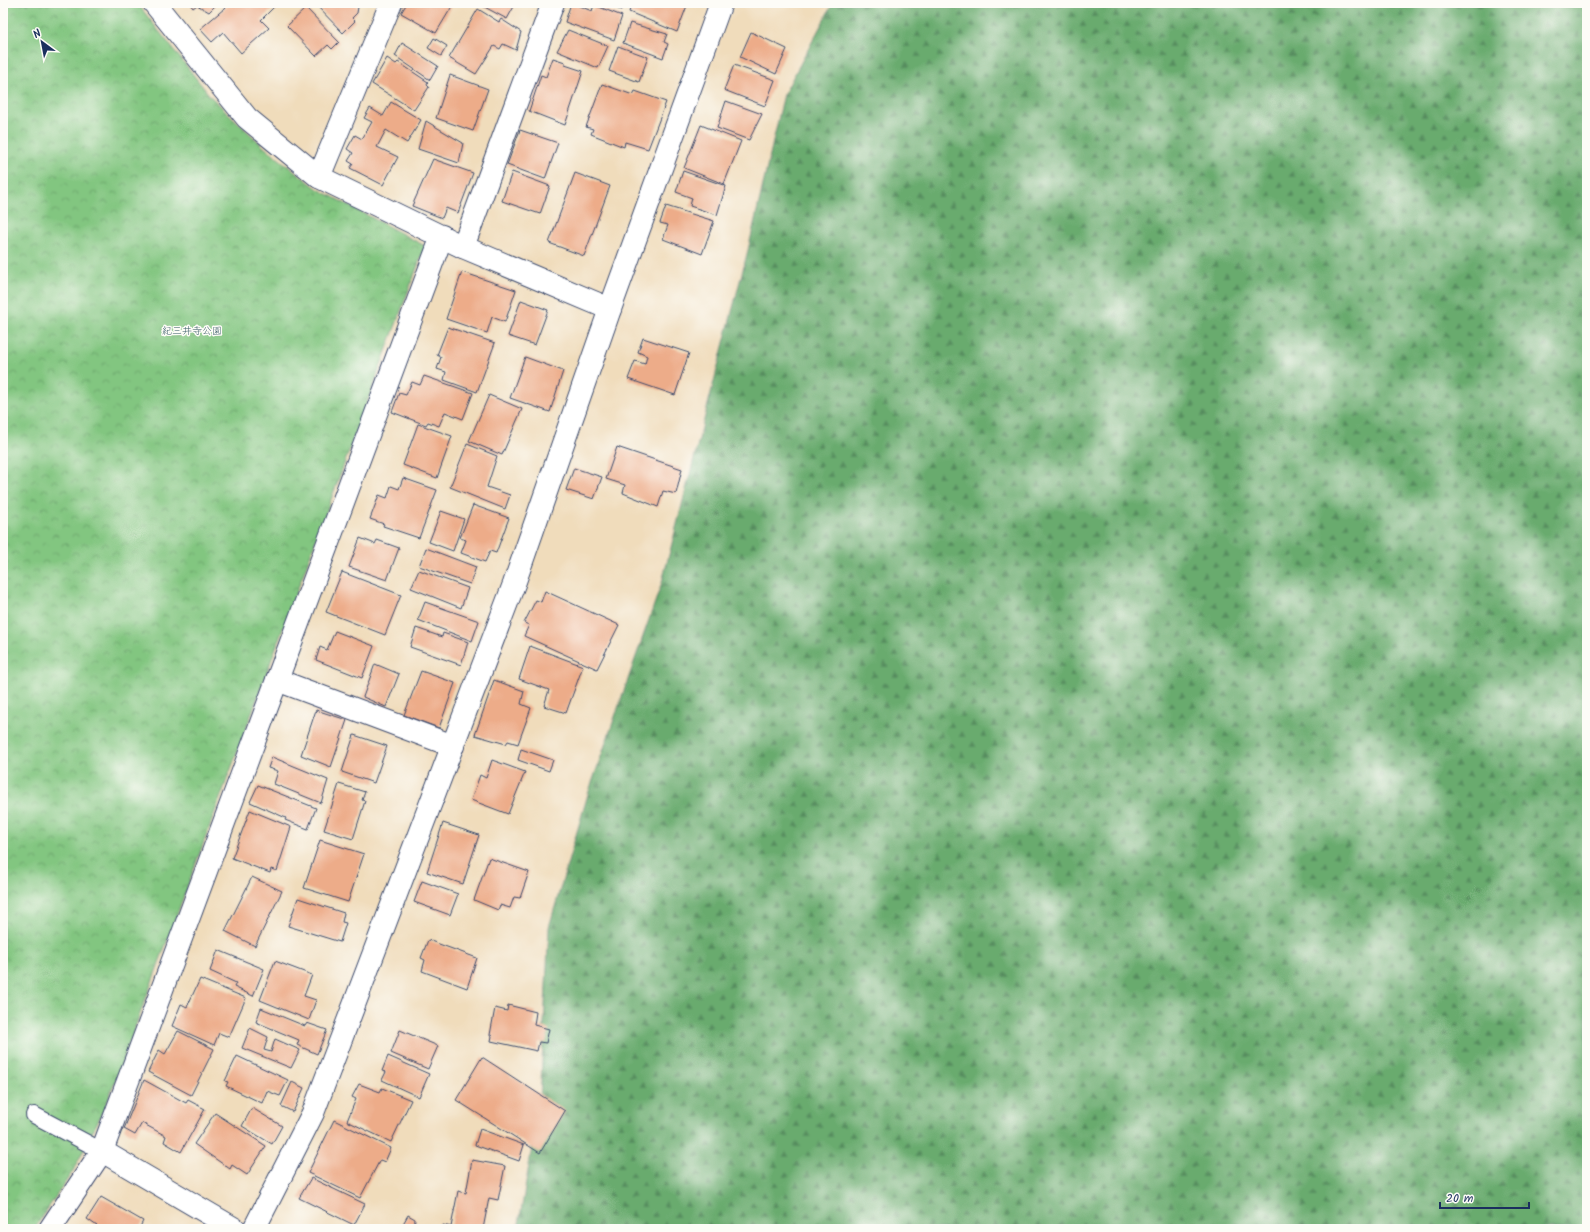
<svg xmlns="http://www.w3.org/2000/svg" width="1590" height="1232" font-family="Kalam,'Klee One',sans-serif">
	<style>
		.forest { fill: url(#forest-firs); stroke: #426d66 }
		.park { fill: url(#park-crowns); stroke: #4e7a6f }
		.building { fill: #edac89 }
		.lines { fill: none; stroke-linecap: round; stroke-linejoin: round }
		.service-casing { stroke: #3b496c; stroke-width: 18 }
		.minor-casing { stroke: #3b496c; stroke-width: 24 }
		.tertiary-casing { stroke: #3b496c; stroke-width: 24 }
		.service { stroke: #fff; stroke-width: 16 }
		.minor { stroke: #fff; stroke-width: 22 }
		.tertiary { stroke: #fff; stroke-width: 22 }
		.labels { text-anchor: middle; stroke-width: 3; stroke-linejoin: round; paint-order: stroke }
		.park-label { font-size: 10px; fill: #3a5c68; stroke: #fdfcf7 }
	</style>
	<defs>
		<pattern id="forest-firs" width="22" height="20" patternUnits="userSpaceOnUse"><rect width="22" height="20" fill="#69ab6e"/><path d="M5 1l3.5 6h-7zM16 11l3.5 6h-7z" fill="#568c5e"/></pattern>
		<pattern id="park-crowns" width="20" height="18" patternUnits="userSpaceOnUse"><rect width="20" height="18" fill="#82c680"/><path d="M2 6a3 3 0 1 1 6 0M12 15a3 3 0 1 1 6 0" fill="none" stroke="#6aa16c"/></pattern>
	</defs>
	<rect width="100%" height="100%" fill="#fdfcf7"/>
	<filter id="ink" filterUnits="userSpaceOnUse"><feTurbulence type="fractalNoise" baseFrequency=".025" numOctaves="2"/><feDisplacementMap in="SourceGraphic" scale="8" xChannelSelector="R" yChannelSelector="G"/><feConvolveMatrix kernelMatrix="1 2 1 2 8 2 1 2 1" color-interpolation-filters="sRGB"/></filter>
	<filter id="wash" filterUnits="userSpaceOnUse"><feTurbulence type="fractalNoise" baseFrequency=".012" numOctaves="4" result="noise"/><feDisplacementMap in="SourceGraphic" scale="16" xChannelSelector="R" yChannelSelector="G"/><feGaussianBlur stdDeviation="0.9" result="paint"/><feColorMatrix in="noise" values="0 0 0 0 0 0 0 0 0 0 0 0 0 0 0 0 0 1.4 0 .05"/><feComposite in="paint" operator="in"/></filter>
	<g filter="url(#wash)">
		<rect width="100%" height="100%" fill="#f0dcbb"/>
		<path class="forest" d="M 833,3 L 1587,3 L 1587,1229 L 518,1229 L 540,1101 L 549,927 L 588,794 L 662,582 L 748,250 L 784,94 Z"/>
		<path class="park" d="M 3,3 L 137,3 L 210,96 L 265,148 L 318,189 L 425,246 L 107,1103 L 73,1171 L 34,1229 L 3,1229 Z"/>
		<g id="blocks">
			<g class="building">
				<path d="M 189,3 L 218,3 L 209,12 L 197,5 L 193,8 Z"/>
				<path d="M 231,3 L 278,3 L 261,20 L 269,28 L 241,53 L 223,32 L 212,42 L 200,29 Z"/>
				<path d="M 314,3 L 354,3 L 358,7 L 357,13 L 352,18 L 355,21 L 343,33 Z"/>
				<path d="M 407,3 L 454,3 L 436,33 L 401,13 Z"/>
				<path d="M 477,3 L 516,3 L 507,19 Z"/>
				<path d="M 571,3 L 592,11 L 594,5 L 622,16 L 614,40 L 565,22 Z"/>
				<path d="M 602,3 L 623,3 L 621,10 Z"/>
				<path d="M 632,3 L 688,3 L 677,32 L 629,12 Z"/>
				<path d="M 306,8 L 339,42 L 332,49 L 328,45 L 316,56 L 287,26 Z"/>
				<path d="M 478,9 L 499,22 L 501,19 L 521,32 L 516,50 L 503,44 L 500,49 L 494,46 L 476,74 L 449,58 Z"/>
				<path d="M 630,23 L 667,34 L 664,42 L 668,44 L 663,58 L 623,43 Z"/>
				<path d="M 568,30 L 608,46 L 598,68 L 557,51 Z"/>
				<path d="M 751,32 L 787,49 L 776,74 L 740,57 Z"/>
				<path d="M 434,38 L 447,46 L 441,56 L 428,48 Z"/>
				<path d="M 402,43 L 438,66 L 430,80 L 395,56 Z"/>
				<path d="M 618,46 L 648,57 L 639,82 L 609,71 Z"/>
				<path d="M 387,58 L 396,64 L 398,62 L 428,82 L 427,85 L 429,87 L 414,110 L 372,84 Z"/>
				<path d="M 553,58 L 565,62 L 565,65 L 583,71 L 565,125 L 529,111 L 541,75 L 546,77 Z"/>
				<path d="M 734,65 L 775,80 L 765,106 L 724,90 Z"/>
				<path d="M 450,75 L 488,89 L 473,131 L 436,118 Z"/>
				<path d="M 602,84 L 633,95 L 635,91 L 666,102 L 648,149 L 625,142 L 624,147 L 591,134 L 593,129 L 586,127 Z"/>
				<path d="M 726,101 L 762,114 L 749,140 L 717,128 Z"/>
				<path d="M 391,102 L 421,120 L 407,143 L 386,130 L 377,147 L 398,157 L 383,185 L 350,168 L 353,164 L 348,161 L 353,153 L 347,149 L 355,135 L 362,139 L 372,122 L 364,118 L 370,108 L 383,116 Z"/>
				<path d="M 426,121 L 463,143 L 459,163 L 418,149 Z"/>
				<path d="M 701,125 L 741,141 L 724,184 L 684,168 Z"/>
				<path d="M 520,130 L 558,143 L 545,179 L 507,165 Z"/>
				<path d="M 433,159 L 473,173 L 458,213 L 446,208 L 442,218 L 412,206 Z"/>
				<path d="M 683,171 L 726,186 L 717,215 L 690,206 L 692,198 L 676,192 Z"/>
				<path d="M 512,172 L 550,186 L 540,214 L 502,201 Z"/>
				<path d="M 575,173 L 610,186 L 584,256 L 549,243 Z"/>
				<path d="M 666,206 L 714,221 L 702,254 L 663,239 L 668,225 L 660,223 Z"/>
				<path d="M 462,272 L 516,290 L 505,322 L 492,317 L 487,333 L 446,319 Z"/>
				<path d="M 521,300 L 548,310 L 535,345 L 508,336 Z"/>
				<path d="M 448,327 L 495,343 L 477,392 L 444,380 L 446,372 L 437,369 L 441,357 L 437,355 Z"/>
				<path d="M 643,338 L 689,353 L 675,395 L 628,379 L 635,361 L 645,364 L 647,356 L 638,352 Z"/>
				<path d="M 525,357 L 563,371 L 550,412 L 510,398 Z"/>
				<path d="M 424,376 L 473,393 L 463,419 L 445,412 L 439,426 L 428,422 L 426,425 L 392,412 L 399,393 L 406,395 L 412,382 L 420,385 Z"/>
				<path d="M 489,395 L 522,409 L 502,455 L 469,441 Z"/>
				<path d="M 418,424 L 452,436 L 437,478 L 403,465 Z"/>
				<path d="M 467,444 L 497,456 L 487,487 L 510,495 L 505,509 L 450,487 Z"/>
				<path d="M 617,447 L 682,469 L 676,494 L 663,491 L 658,507 L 623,493 L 625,485 L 606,479 Z"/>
				<path d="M 574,468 L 602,477 L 594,499 L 566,490 Z"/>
				<path d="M 403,478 L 437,490 L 419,538 L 383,526 L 384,524 L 370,519 L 379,495 L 387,498 L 391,486 L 399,489 Z"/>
				<path d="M 473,505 L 509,518 L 496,553 L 490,551 L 485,562 L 461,553 L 466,540 L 460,538 Z"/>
				<path d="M 441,511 L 464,519 L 453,551 L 429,542 Z"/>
				<path d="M 360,538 L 375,544 L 377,540 L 399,548 L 387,580 L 349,567 Z"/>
				<path d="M 426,548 L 476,567 L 470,584 L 419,566 Z"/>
				<path d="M 419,570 L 468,588 L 461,608 L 411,588 Z"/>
				<path d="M 342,572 L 401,595 L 385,635 L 326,612 Z"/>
				<path d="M 545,591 L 619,625 L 597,669 L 524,636 L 529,625 L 524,623 L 536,600 L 541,602 Z"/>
				<path d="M 425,602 L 479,621 L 472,641 L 418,620 Z"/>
				<path d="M 416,628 L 442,637 L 443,633 L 468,642 L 461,665 L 410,647 Z"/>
				<path d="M 335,631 L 374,646 L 362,678 L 316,660 L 320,647 L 327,650 Z"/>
				<path d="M 530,646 L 583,666 L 566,713 L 544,706 L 549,690 L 519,679 Z"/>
				<path d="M 375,664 L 399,674 L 386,707 L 363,697 Z"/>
				<path d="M 421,671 L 455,683 L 439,728 L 404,715 Z"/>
				<path d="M 494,680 L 524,691 L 521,704 L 531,708 L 518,744 L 508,741 L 506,744 L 475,735 Z"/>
				<path d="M 316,710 L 347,720 L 331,767 L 301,755 Z"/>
				<path d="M 354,735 L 387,746 L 374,783 L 342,772 Z"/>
				<path d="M 521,749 L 553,760 L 549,771 L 518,760 Z"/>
				<path d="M 272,757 L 328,780 L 321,803 L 274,784 L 278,771 L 268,768 Z"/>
				<path d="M 492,760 L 525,772 L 508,814 L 471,800 L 480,775 L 486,778 Z"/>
				<path d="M 339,784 L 365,792 L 362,800 L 365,801 L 353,839 L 324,830 Z"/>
				<path d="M 258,785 L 316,808 L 308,829 L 285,820 L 286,818 L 250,802 Z"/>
				<path d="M 250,810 L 291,827 L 277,871 L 271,869 L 270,873 L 232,858 Z"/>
				<path d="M 443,823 L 479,835 L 463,884 L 427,872 Z"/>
				<path d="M 320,840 L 364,854 L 348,902 L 304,888 Z"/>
				<path d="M 489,858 L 529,872 L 520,898 L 514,897 L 510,908 L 500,905 L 498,910 L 474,900 Z"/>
				<path d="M 252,877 L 282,891 L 255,946 L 225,931 Z"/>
				<path d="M 422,881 L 458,894 L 450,915 L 414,902 Z"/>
				<path d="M 298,898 L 344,913 L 342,922 L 346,923 L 340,942 L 288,926 Z"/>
				<path d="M 428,940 L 477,958 L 467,988 L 422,971 L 425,960 L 421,958 Z"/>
				<path d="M 218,950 L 264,969 L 253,996 L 234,987 L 236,983 L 210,971 Z"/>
				<path d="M 275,961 L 312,975 L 304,996 L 316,1000 L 309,1020 L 260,1000 Z"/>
				<path d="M 200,979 L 246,998 L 229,1037 L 219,1033 L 214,1045 L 172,1026 L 181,1004 L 187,1007 Z"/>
				<path d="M 508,1005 L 536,1012 L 534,1025 L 549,1029 L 546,1043 L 539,1042 L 537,1051 L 491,1041 L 492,1036 L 490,1035 L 495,1008 L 507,1011 Z"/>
				<path d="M 261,1008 L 305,1026 L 307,1023 L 327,1030 L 317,1054 L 297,1045 L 299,1040 L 256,1022 Z"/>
				<path d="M 250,1028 L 268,1037 L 264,1050 L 271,1052 L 275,1039 L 300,1050 L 291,1068 L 242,1048 Z"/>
				<path d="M 400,1030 L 438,1046 L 428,1069 L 391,1053 Z"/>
				<path d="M 178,1031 L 214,1049 L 191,1095 L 148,1072 L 159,1050 L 165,1054 Z"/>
				<path d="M 237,1056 L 288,1080 L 280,1096 L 267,1091 L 262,1103 L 226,1086 L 228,1082 L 225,1081 Z"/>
				<path d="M 388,1056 L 429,1074 L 419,1097 L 382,1080 L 386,1072 L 382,1071 Z"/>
				<path d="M 482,1057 L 565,1111 L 540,1153 L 456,1100 Z"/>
				<path d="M 144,1080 L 186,1103 L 188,1100 L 205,1109 L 181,1152 L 164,1142 L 166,1136 L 142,1123 L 135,1135 L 124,1129 Z"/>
				<path d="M 292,1082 L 304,1088 L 293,1112 L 281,1106 Z"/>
				<path d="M 359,1084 L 380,1092 L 382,1088 L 411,1100 L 391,1142 L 347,1121 L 356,1099 L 352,1097 Z"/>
				<path d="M 252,1108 L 282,1126 L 272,1144 L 242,1126 Z"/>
				<path d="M 215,1113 L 266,1146 L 247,1175 L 232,1165 L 230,1169 L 194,1144 Z"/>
				<path d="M 334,1120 L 391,1148 L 385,1162 L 380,1160 L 360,1198 L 308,1173 Z"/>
				<path d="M 480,1129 L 524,1145 L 519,1161 L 475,1145 Z"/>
				<path d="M 472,1160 L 505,1166 L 498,1200 L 489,1198 L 483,1229 L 442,1229 L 443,1225 L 451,1227 L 458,1191 L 466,1193 Z"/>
				<path d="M 311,1178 L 365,1204 L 354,1225 L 299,1198 Z"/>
				<path d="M 101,1197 L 143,1221 L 139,1229 L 96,1229 L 97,1226 L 87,1219 Z"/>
				<path d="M 408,1215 L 415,1219 L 414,1229 L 400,1229 Z"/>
			</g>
		</g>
	</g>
	<g filter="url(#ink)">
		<use href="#blocks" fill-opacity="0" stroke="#3b496c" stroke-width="1"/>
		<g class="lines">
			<defs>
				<path id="service" d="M 34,1115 L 102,1151"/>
				<g id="minor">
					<path d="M 154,3 L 247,118 L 319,177 L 463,247 L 610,309"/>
					<path d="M 319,177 L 391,3"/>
					<path d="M 442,236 L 277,680 L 453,746"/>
					<path d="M 463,247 L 553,3"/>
					<path d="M 102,1151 L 277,680"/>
					<path d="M 50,1229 L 102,1151 L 235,1229"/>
				</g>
				<path id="tertiary" d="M 254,1229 L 313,1113 L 514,584 L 610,309 L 721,3"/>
			</defs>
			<use href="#service" class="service-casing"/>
			<use href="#minor" class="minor-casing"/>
			<use href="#tertiary" class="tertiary-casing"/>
			<use href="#service" class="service"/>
			<use href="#minor" class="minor"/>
			<use href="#tertiary" class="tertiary"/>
		</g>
	</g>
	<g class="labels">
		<g class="park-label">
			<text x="192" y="334">紀三井寺公園</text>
		</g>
	</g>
	<rect width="1590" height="1232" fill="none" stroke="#fdfcf7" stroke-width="16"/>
	<g transform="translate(42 42) rotate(328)" stroke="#fdfcf7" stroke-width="3" paint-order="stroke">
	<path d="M0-3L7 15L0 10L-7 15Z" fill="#1b2f5e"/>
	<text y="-6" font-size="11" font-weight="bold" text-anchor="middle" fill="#1b2f5e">N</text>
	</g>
	<path d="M1440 1202v6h89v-6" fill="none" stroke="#1b2f5e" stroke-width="2"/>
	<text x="1446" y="1202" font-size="12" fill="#1b2f5e" stroke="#fdfcf7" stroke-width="3" paint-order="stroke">20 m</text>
</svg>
